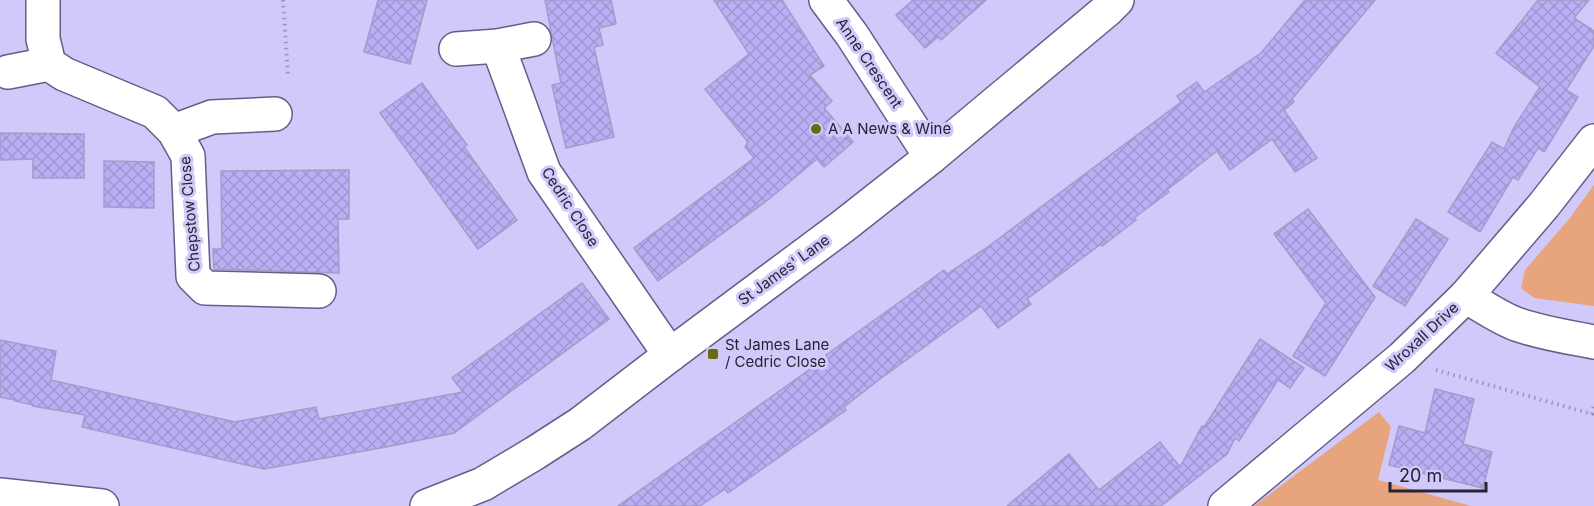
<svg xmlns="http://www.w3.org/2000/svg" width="1594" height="506" font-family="Inter,sans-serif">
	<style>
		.green { fill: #e7a47d }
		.building { fill: url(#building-cross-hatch); stroke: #a39cc9; stroke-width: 1.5 }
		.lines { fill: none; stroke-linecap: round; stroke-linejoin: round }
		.minor-casing { stroke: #655e88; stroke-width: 36 }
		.path { stroke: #9b95bc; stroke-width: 4; stroke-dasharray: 1.5 4.5; stroke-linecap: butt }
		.minor { stroke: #fff; stroke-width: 33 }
		.poi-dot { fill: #696c0e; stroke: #d0c9f9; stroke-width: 2 }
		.labels { text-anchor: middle; stroke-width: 6; stroke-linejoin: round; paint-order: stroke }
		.street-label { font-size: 15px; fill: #262335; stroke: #d0c9f9 }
		.poi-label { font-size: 15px; fill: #262335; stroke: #d0c9f9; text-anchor: start }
	</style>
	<defs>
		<pattern id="building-cross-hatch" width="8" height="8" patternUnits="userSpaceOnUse" patternTransform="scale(1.5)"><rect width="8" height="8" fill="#baaff4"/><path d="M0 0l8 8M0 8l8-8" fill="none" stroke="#a096d2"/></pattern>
	</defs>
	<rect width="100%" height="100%" fill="#d0c9f9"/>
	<g class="green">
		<path d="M 1594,185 L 1594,306 L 1534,298 L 1521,288 L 1525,270 L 1569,219 Z"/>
		<path d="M 1379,412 L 1391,427 L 1378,480 L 1471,506 L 1254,506 Z"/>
	</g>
	<g class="building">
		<path d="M 378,0 L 427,0 L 410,64 L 364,52 Z"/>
		<path d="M 545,0 L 611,0 L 616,24 L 599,28 L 603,45 L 594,47 L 614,137 L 566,148 L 552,85 L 561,83 Z"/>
		<path d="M 714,0 L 782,0 L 824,66 L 810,75 L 832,101 L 824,108 L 853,142 L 824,167 L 817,159 L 769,199 L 658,281 L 634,248 L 754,158 L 745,147 L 748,142 L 705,89 L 749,54 Z"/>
		<path d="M 913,0 L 986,0 L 941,40 L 938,37 L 925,48 L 896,15 Z"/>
		<path d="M 1305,0 L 1375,0 L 1292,99 L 1294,102 L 1284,110 L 1317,158 L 1295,172 L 1272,139 L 1230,170 L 1217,151 L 1167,190 L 1169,192 L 1134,218 L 1136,220 L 1102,246 L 1101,244 L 1027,299 L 1031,304 L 998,328 L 981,306 L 880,379 L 844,407 L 846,410 L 728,493 L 725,489 L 700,506 L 618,506 L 827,357 L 826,355 L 944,270 L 947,274 L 989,246 L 1181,102 L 1177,96 L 1197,82 L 1204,92 L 1261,53 Z"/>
		<path d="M 1538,0 L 1589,0 L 1574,18 L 1594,31 L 1594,46 L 1566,90 L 1578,97 L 1544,152 L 1538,148 L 1518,180 L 1513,177 L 1480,232 L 1448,212 L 1492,142 L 1504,149 L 1514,127 L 1540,87 L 1496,53 Z"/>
		<path d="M 422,83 L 467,145 L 464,147 L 517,220 L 478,249 L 380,113 Z"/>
		<path d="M 0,133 L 84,134 L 84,178 L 33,178 L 33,159 L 0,160 Z"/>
		<path d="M 104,161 L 154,162 L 154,208 L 104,207 Z"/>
		<path d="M 349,170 L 349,219 L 338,219 L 339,273 L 214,269 L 213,249 L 222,249 L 221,171 Z"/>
		<path d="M 1308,209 L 1375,297 L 1325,376 L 1293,356 L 1326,303 L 1274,234 Z"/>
		<path d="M 1416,219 L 1448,239 L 1405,306 L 1373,286 Z"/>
		<path d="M 582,283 L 609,319 L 454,433 L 386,447 L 264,469 L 82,427 L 85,415 L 33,406 L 33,405 L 15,401 L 15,400 L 0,397 L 0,340 L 56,351 L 51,380 L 235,422 L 316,407 L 319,419 L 463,392 L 452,378 Z"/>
		<path d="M 1260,339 L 1304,368 L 1290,388 L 1278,380 L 1239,441 L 1235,438 L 1227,454 L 1161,506 L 1007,506 L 1069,454 L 1099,490 L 1160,442 L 1180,467 L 1202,426 L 1204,427 Z"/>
		<path d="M 1435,389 L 1474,399 L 1463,444 L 1492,452 L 1483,488 L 1389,465 L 1399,426 L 1425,433 Z"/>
	</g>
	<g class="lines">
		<defs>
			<g id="minor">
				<path d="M 43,0 L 43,39 L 49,64 L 64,74 L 155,112 L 174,131 L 188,156 L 193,276 L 205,288 L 319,291"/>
				<path d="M 826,0 L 852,35 L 931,157"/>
				<path d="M 498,46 L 544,172 L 670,355"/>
				<path d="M 456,49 L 498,46 L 534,39"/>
				<path d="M 8,72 L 49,64"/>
				<path d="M 174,131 L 212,117 L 275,114"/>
				<path d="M 1466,296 C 1482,306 1498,317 1516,324 C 1541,333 1568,337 1594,342"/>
				<path d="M 0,495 L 102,506"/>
				<path d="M 427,506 L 483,484 L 535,453 L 580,424 L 670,355 L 842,227 L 931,157 L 1107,10 L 1117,0"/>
				<path d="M 1225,506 L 1402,358 L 1466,296 L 1544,205 L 1594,141"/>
			</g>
		</defs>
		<use href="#minor" class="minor-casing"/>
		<g class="path">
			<path d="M 283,0 L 288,75"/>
			<path d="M 1436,370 L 1592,414 L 1594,405"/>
		</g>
		<use href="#minor" class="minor"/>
	</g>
	<g class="poi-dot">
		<circle cx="816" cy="129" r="6"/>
		<rect x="707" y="348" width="12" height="12" rx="3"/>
	</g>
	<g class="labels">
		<g class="street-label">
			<text transform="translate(869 63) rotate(56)" y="5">Anne Crescent</text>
			<text transform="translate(570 207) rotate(57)" y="5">Cedric Close</text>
			<text transform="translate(190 214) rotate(-95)" y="5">Chepstow Close</text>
			<text transform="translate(784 270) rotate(-36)" y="5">St James' Lane</text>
			<text transform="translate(1422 337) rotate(-43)" y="5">Wroxall Drive</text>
		</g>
		<g class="poi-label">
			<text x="828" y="134">A A News &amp; Wine</text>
			<text x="725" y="350">St James Lane<tspan x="725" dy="17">/ Cedric Close</tspan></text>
		</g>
	</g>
	<path d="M1390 482v9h96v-9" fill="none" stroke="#262335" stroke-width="3"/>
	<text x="1399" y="482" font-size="18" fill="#262335" stroke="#d0c9f9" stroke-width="4.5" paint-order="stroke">20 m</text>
</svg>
